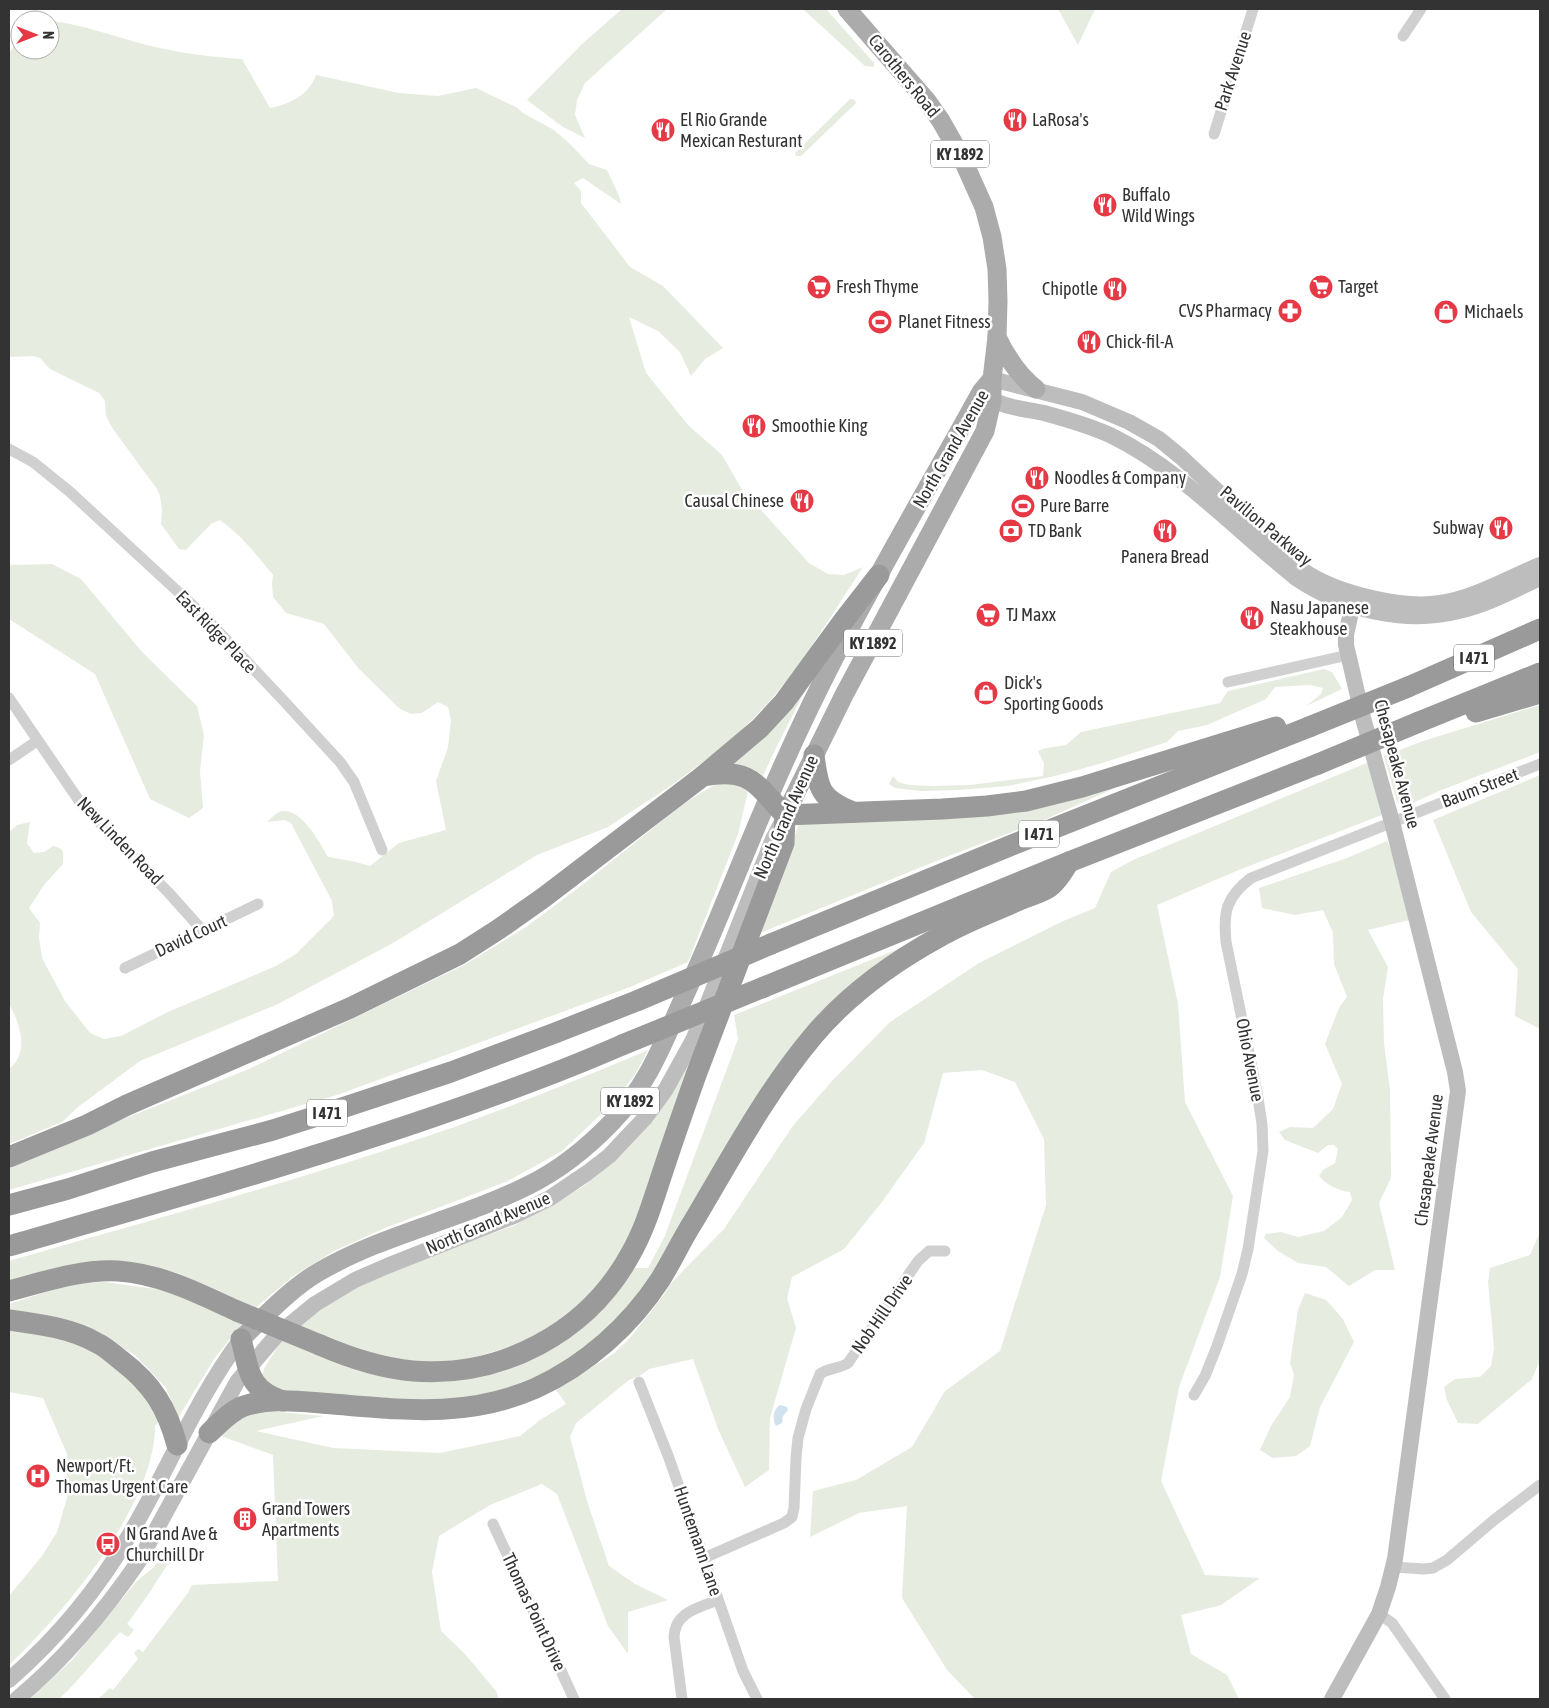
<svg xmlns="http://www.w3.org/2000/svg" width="1549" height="1708" font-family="'Asap Condensed',sans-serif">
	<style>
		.green { fill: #e6ecdf }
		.water { fill: #cfe2ee }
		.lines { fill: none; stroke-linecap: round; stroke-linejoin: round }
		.street { stroke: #d0d0d0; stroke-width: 11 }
		.secondary { stroke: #bdbdbd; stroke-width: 16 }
		.primary { stroke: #ababab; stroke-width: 19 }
		.highway { stroke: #9a9a9a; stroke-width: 21 }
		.highway-bridge { stroke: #9a9a9a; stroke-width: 21 }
		.labels { text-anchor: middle; stroke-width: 5; stroke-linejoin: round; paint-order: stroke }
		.shield { fill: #fff; stroke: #707070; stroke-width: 1 }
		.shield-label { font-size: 16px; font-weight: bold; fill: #333 }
		.street-label { font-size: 18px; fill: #333; stroke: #fff }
		.poi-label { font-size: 18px; fill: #333; stroke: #fff; text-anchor: start }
	</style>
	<rect width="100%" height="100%" fill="#fff"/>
	<g class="green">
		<path d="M 622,9 L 667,9 L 585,83 L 577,100 L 575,115 L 585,138 L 563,127 L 527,100 L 581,45 Z"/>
		<path d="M 803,9 L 826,9 L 874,63 L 874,67 L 865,66 Z"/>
		<path d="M 1058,9 L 1095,9 L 1078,45 Z"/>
		<path d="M 50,21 C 83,24 115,37 147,45 C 178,53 210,57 242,59 L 270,108 C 290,104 309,95 316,75 L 399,93 L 438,96 L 476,88 L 516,107 L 523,113 L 554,130 L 570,144 L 589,164 L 607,170 L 619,196 L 621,204 L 583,178 L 574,183 L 581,191 L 581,203 L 630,267 L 663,286 L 723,348 L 705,359 L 691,376 L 680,352 L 658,331 L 629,317 L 646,373 L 689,426 L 722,455 L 741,488 L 809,563 L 828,574 L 844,575 L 863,567 L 802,661 L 771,700 L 731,741 L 672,785 L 608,827 L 537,855 L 393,943 L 278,1004 L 140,1061 L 78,1107 L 62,1122 L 9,1144 L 9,1069 C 30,1053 20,1023 9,1004 L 9,832 L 17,825 L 30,822 L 27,843 L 34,853 L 44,852 L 53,846 C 66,849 63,853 63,864 L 44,885 L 29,908 L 40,923 L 39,938 L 42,958 L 65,1001 L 90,1033 L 104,1039 L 121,1036 L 168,1012 L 276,966 L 296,954 L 334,916 L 332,901 L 291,823 L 285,820 L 267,822 C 272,818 277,811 283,811 C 303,810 320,843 328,857 L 352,861 L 370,866 L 399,843 L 446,830 L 436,781 L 448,747 L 451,720 L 448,707 L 438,702 L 422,713 L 411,714 L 400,709 L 359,669 L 324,624 L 286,613 L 273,597 L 272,584 L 273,575 C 257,555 241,535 220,520 L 211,524 L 186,550 L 179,549 L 161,524 L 162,510 L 160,496 L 157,489 L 113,429 L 106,416 L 105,401 L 99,393 L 50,369 L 40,358 L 33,356 L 9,357 L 9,53 L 12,49 L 20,29 L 20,50 L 50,50 Z"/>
		<path d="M 850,99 L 855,100 L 856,103 L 801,156 L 796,156 L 795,153 Z"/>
		<path d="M 52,564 L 81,579 L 142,652 L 197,706 L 204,735 L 200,771 L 203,808 L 189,818 L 150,799 L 95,674 L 9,619 L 9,565 Z"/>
		<path d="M 1324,669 L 1332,672 L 1342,689 L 1306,706 L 1321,694 L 1323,688 L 1310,685 L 1275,687 L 1266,699 L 1207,725 L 1178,731 L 1167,742 L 1099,764 L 1055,776 L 1008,786 L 958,790 L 920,791 L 895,788 L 889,784 L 893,776 L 898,782 L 909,785 L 933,786 L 970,785 L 1043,776 L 1044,763 L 1038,751 L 1046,748 L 1066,745 L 1081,732 L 1220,703 L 1228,691 Z"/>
		<path d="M 807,687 L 775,750 L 762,778 L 721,766 Z"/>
		<path d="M 1540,705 L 1540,752 L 1439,791 L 1404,807 L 1397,802 L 1384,756 L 1423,741 Z"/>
		<path d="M 1369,762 L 1382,815 L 1241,869 L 1157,905 L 1178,1004 L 1185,1102 L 1233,1196 L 1220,1277 L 1179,1387 L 1161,1481 L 1205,1575 L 1260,1578 L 1221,1605 L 1181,1615 L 1191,1654 L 1227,1675 L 1239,1699 L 975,1699 L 947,1670 L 902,1598 L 907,1506 L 859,1513 L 810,1537 L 813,1491 L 856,1480 L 912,1447 L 945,1391 L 1000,1351 L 1046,1205 L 1044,1139 L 1015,1082 L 982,1070 L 943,1073 L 924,1143 L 882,1202 L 844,1249 L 792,1277 L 787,1298 L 796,1328 L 770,1418 L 769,1470 L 745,1487 L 718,1429 L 693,1359 L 649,1369 L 641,1375 L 629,1380 L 576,1423 L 570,1437 L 587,1501 L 609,1566 L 635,1584 L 668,1600 L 628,1612 L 628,1654 L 608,1626 L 557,1494 L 542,1484 L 490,1505 L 439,1536 L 432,1572 L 441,1631 L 465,1654 L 496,1691 L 499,1699 L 98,1699 L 110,1688 L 113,1690 L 138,1659 L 134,1653 L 138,1649 L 143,1652 L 188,1593 L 192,1585 L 278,1581 L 273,1455 L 221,1436 L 225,1429 L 256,1410 L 323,1416 L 256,1431 L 333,1448 L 440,1453 L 520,1436 L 540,1420 L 566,1404 L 556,1390 L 613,1354 L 630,1338 L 660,1300 L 672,1282 L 724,1229 L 792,1127 L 832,1081 L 890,1022 L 979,963 L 1061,922 L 1095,908 L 1111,872 L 1133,860 Z"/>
		<path d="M 1540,775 L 1540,1029 L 1515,1016 L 1518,969 L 1471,912 L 1433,820 Z"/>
		<path d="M 719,782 L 749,787 L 738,834 L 688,962 L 630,987 L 340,1094 L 9,1190 L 9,1167 L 81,1136 L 249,1069 L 466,964 L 526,927 L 582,885 L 683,804 Z"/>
		<path d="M 1112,783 L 1113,789 L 1046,819 L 946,857 L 758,934 L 799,824 Z"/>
		<path d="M 1387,841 L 1391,849 L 1409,920 L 1368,930 L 1388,967 L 1383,999 L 1384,1043 L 1390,1090 L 1391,1178 L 1379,1203 L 1395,1270 L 1375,1270 L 1349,1286 L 1326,1267 L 1298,1263 L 1278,1251 L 1264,1238 L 1266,1234 L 1281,1232 L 1298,1237 L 1324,1231 L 1342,1217 L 1352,1200 L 1350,1192 C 1338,1191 1327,1185 1319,1176 L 1323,1170 L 1335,1163 L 1338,1149 L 1334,1145 L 1328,1145 L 1318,1153 L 1285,1140 L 1279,1132 L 1290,1127 L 1313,1128 L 1333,1109 L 1342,1084 L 1325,1044 L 1339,1008 L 1347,997 L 1334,964 L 1333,933 L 1323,910 L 1295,915 L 1262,908 L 1259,888 L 1347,858 Z"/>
		<path d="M 918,941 L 839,1002 L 612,1331 L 537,1380 L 447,1404 L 277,1392 L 261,1377 L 265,1367 L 283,1338 L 342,1362 L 502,1368 L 633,1268 L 648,1268 L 664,1238 L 738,1039 L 734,1015 Z"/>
		<path d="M 703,1041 L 621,1257 L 575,1311 L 529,1341 L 455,1363 L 375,1358 L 295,1328 L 306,1318 L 383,1273 L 513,1226 L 542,1211 L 584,1186 L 620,1156 L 653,1121 L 697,1048 Z"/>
		<path d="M 648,1050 L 634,1076 L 615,1101 L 562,1151 L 508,1181 L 385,1228 L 334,1251 L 292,1277 L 254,1309 L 218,1290 L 177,1273 L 140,1264 L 9,1284 L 9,1261 C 146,1221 284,1185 419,1139 C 496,1113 573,1082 648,1050 Z"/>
		<path d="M 1540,1232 L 1540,1360 L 1532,1379 L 1478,1424 L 1458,1423 L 1447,1400 L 1444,1387 L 1455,1379 L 1480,1377 L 1491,1366 L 1494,1348 L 1488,1282 L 1490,1268 L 1530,1255 Z"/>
		<path d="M 105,1282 L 163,1290 L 244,1321 L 214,1359 L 178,1418 L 166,1388 L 135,1355 L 84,1326 L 9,1311 L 9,1304 L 74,1283 Z"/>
		<path d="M 1305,1293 L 1326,1300 L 1343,1319 L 1354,1342 L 1320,1407 L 1310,1446 L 1296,1456 L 1273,1458 L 1260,1450 L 1271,1426 L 1290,1397 L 1294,1375 L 1290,1363 L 1298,1310 Z"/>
		<path d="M 9,1327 L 54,1334 L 111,1359 L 163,1417 L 155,1426 C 155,1505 64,1613 9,1665 L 9,1596 L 42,1556 L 57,1532 L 67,1498 L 67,1454 L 43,1398 L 9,1392 Z"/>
		<path d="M 165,1551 L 172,1557 L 148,1595 L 127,1624 L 134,1630 L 128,1637 L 120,1632 L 74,1684 L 59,1699 L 30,1699 L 72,1660 L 136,1582 L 154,1567 Z"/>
	</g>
	<path class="water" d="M 780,1405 L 787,1407 L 788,1410 L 783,1416 L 782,1423 L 776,1426 C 772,1419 773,1409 780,1405 Z"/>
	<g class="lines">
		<g class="street">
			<path d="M 1403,36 L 1421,9"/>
			<path d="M 1214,134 L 1253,9"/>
			<path d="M 9,449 L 33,462 L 69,491 L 200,612 L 283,700 L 340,762 L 354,782 L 382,850"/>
			<path d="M 1228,682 L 1348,655"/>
			<path d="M 9,698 L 82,805 L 168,892 L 203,931"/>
			<path d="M 9,760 L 37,741"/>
			<path d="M 125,968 L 258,904"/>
			<path d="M 639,1382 L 669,1458 L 743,1671 L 757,1699"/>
			<path d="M 1194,1395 L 1205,1376 L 1217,1346 L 1242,1274 L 1248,1249 L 1263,1151 L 1262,1124 L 1257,1092 L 1226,942 C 1223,912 1226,897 1251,878 L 1540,764"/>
			<path d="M 493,1524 L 574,1699"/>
			<path d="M 704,1558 L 784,1523 L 792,1517 L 794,1508 L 796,1458 L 798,1438 L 806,1409 L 820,1374 C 828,1368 839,1369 848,1363 L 918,1261 L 929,1251 L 945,1251"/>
			<path d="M 1393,1567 L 1424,1569 L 1433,1568 L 1447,1560 L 1494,1520 L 1540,1485"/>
			<path d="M 1379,1614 L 1392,1623 L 1445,1699"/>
			<path d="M 682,1699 L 674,1637 C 675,1612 698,1608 718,1600"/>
		</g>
		<g class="secondary">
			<path d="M 992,379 L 1082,402 L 1129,422 L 1159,439 L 1181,457 L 1292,561 C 1298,566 1303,571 1310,575 C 1342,594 1403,609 1440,603 C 1475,598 1508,578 1540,565"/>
			<path d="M 983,394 C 1002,408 1021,408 1044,413 C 1066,419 1091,426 1112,436 C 1181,470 1237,531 1296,578 C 1342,609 1404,625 1459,611 C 1487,605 1514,590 1540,578"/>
			<path d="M 9,1680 C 56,1639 98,1589 130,1534 C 168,1470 196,1399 241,1339"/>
			<path d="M 17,1699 C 65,1659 104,1612 139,1561 L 237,1382 L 276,1336 L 315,1304 L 355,1280 L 387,1266 L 516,1215 L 550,1198 L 587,1173 L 609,1156 L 645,1118 L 666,1089 L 694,1038 L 773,839 L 783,820"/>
			<path d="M 1332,1699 L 1379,1614 L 1388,1587 L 1395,1559 L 1458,1091 L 1455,1072 L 1392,822 L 1363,718 L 1346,645 L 1346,635 L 1355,594"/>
		</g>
		<g class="primary">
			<path d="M 997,337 C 1007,358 1018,375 1036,389"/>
			<path d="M 785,815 L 844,695 L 985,431 L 992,401 L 992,379 L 997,337 L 998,301 L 997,269 L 992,237 L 984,207 L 962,158 L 941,121 L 927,101 L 847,9"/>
			<path d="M 241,1339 C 265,1316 289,1290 317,1273 C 383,1234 459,1220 527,1186 C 558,1171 588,1147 612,1122 C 648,1085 663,1043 684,997 C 721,917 751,834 788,754 C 844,629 915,512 981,392 L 992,379"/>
		</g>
		<g class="highway">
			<path d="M 1408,687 L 1540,629"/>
			<path d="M 1476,712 L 1540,693"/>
			<path d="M 1419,722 L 1540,673"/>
			<path d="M 814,755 C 818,789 820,799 853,812"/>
			<path d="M 703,776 L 760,728 L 784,702 L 844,620 L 879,575"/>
			<path d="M 785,815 L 942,809 L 987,806 L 1026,801 L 1082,787 L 1276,727"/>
			<path d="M 771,944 L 1012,845 L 1309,727"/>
			<path d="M 764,987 L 1069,862 L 1318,764"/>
			<path d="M 9,1157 L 87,1125 L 127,1105 L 350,1008 L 460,954 L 499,929 L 543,898 L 703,776 C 750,767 756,784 785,815 L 784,843 C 755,921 725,998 696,1075 C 684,1109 672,1143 661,1177 C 652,1204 644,1231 630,1255 C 587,1333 501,1378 413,1371 C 380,1368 350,1358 320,1345"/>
			<path d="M 9,1205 L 68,1189 L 152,1162 L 273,1130 L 345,1107 L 451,1072 L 555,1033 L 639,1000"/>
			<path d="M 9,1246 C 147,1206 285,1167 421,1121 C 489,1098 556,1074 622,1045"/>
			<path d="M 9,1291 C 43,1282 81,1269 118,1271 C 161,1274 198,1293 237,1311"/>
			<path d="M 9,1320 C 38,1324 71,1328 97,1343 C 106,1347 114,1355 122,1361 C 153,1385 167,1408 177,1445"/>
			<path d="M 241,1339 C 249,1370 248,1390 283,1401"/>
			<path d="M 209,1433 C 220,1423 230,1411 244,1406 C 272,1397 304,1402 333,1404 C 405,1410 468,1418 536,1388 C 586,1365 630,1326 660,1280 C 672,1261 681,1241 693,1222 C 731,1158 766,1092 814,1035 C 848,995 895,961 941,936 C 967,921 995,911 1022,899 C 1031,895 1045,892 1052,885 C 1059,879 1064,870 1069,862"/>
		</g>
		<g class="highway-bridge">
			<path d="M 1309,727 L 1408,687"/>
			<path d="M 1318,764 L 1419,722"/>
			<path d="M 639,1000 L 771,944"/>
			<path d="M 622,1045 L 764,987"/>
			<path d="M 237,1311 L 320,1345"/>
		</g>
	</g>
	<defs>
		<symbol id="restaurant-disc" viewBox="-11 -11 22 22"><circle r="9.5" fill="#e63946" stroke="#fff"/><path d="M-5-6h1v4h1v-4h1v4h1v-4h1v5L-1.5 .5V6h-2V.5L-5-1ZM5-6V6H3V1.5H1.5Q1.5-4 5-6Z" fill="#fff"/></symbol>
		<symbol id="supermarket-disc" viewBox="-11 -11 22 22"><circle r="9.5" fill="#e63946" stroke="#fff"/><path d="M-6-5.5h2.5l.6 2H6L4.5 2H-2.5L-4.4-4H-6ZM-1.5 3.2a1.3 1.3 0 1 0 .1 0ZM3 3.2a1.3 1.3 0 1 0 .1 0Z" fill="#fff"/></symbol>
		<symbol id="pharmacy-disc" viewBox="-11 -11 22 22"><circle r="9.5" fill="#e63946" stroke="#fff"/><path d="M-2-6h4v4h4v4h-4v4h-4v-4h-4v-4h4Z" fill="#fff"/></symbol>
		<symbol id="shop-disc" viewBox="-11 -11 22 22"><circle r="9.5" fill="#e63946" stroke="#fff"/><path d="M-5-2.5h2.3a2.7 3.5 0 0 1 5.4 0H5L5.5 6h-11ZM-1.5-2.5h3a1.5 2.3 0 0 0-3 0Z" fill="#fff"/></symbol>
		<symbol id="stadium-disc" viewBox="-11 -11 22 22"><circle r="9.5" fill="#e63946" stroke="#fff"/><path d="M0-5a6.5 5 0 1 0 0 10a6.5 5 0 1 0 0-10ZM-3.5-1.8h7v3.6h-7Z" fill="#fff"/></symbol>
		<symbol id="bank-disc" viewBox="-11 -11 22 22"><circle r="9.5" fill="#e63946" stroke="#fff"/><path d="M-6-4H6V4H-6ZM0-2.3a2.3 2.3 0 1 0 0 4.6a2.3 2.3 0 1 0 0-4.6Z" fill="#fff"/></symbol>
		<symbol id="hospital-disc" viewBox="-11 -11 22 22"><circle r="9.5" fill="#e63946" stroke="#fff"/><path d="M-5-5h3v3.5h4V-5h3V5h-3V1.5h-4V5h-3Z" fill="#fff"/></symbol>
		<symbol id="building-disc" viewBox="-11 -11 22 22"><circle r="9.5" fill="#e63946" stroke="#fff"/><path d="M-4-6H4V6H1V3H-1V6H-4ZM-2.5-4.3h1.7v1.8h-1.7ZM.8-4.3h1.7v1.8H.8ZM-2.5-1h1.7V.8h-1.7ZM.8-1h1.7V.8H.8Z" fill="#fff"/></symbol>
		<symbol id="bus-disc" viewBox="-11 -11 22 22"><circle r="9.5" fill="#e63946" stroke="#fff"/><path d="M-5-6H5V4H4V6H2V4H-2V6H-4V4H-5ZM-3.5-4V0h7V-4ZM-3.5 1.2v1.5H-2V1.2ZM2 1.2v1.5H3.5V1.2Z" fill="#fff"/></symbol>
	</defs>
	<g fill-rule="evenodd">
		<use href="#restaurant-disc" x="1001" y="106" width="28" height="28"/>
		<use href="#restaurant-disc" x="649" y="116" width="28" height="28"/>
		<use href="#restaurant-disc" x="1091" y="191" width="28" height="28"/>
		<use href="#supermarket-disc" x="805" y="273" width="28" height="28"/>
		<use href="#supermarket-disc" x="1307" y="273" width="28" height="28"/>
		<use href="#restaurant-disc" x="1101" y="275" width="28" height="28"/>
		<use href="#pharmacy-disc" x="1276" y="297" width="28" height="28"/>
		<use href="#shop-disc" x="1432" y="298" width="28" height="28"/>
		<use href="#stadium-disc" x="866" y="308" width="28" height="28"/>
		<use href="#restaurant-disc" x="1075" y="328" width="28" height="28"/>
		<use href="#restaurant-disc" x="740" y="412" width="28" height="28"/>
		<use href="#restaurant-disc" x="1023" y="464" width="28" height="28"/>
		<use href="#restaurant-disc" x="788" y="487" width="28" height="28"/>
		<use href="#stadium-disc" x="1009" y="492" width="28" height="28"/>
		<use href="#restaurant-disc" x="1487" y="514" width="28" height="28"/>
		<use href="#bank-disc" x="997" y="517" width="28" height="28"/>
		<use href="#restaurant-disc" x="1151" y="517" width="28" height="28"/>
		<use href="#supermarket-disc" x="974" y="601" width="28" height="28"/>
		<use href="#restaurant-disc" x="1238" y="604" width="28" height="28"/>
		<use href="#shop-disc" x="972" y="679" width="28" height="28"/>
		<use href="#hospital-disc" x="24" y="1462" width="28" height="28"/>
		<use href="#building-disc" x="231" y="1505" width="28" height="28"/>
		<use href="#bus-disc" x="94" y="1530" width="28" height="28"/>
	</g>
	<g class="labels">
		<g class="shield">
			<rect x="931" y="140.5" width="58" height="27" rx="4"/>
			<rect x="844" y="629.5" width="58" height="27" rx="4"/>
			<rect x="1454" y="644.5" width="40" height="27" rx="4"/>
			<rect x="1019" y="820.5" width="40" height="27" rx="4"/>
			<rect x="601" y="1087.5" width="58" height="27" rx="4"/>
			<rect x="307" y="1099.5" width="40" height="27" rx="4"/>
		</g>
		<g class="shield-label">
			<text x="960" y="160">KY 1892</text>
			<text x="873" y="649">KY 1892</text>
			<text x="1474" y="664">I 471</text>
			<text x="1039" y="840">I 471</text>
			<text x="630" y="1107">KY 1892</text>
			<text x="327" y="1119">I 471</text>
		</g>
		<g class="street-label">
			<text transform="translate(1233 71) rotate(-72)" y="6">Park Avenue</text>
			<text transform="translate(904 76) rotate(51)" y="6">Carothers Road</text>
			<text transform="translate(951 449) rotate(-60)" y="6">North Grand Avenue</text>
			<text transform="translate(1266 526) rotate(40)" y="6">Pavilion Parkway</text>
			<text transform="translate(216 632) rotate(46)" y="6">East Ridge Place</text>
			<text transform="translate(1397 764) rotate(75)" y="6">Chesapeake Avenue</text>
			<text transform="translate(1480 788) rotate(-21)" y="6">Baum Street</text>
			<text transform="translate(786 817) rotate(-66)" y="6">North Grand Avenue</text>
			<text transform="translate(120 841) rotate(46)" y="6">New Linden Road</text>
			<text transform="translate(191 936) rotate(-25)" y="6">David Court</text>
			<text transform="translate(1250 1060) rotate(79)" y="6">Ohio Avenue</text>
			<text transform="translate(1429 1160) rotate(-83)" y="6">Chesapeake Avenue</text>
			<text transform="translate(488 1223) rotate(-23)" y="6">North Grand Avenue</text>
			<text transform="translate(882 1314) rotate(-55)" y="6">Nob Hill Drive</text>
			<text transform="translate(698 1541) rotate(71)" y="6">Huntemann Lane</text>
			<text transform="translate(534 1612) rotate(65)" y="6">Thomas Point Drive</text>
		</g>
		<g class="poi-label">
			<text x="680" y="126">El Rio Grande<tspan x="680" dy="21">Mexican Resturant</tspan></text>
			<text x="1032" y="126">LaRosa's</text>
			<text x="1122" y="201">Buffalo<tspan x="1122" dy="21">Wild Wings</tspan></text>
			<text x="836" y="293">Fresh Thyme</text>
			<text x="1338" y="293">Target</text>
			<text x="1098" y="295" text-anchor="end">Chipotle</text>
			<text x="1272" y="317" text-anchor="end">CVS Pharmacy</text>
			<text x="1464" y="318">Michaels</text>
			<text x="898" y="328">Planet Fitness</text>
			<text x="1106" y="348">Chick-fil-A</text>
			<text x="772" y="432">Smoothie King</text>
			<text x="1054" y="484">Noodles &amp; Company</text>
			<text x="784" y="507" text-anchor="end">Causal Chinese</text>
			<text x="1040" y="512">Pure Barre</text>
			<text x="1484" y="534" text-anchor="end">Subway</text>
			<text x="1028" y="537">TD Bank</text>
			<text x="1165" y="563" text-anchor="middle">Panera Bread</text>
			<text x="1270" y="614">Nasu Japanese<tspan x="1270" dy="21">Steakhouse</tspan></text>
			<text x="1006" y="621">TJ Maxx</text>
			<text x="1004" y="689">Dick's<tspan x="1004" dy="21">Sporting Goods</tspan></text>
			<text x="56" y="1472">Newport/Ft.<tspan x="56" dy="21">Thomas Urgent Care</tspan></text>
			<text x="262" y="1515">Grand Towers<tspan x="262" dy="21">Apartments</tspan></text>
			<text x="126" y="1540">N Grand Ave &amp;<tspan x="126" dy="21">Churchill Dr</tspan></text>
		</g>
	</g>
	<rect width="1549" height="1708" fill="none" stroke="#333333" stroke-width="20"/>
	<g transform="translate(35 35) rotate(90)"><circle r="24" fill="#ffffff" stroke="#adadad"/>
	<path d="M0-4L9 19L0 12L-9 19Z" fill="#e63946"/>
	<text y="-8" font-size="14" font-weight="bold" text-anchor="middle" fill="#333333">N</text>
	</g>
</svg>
